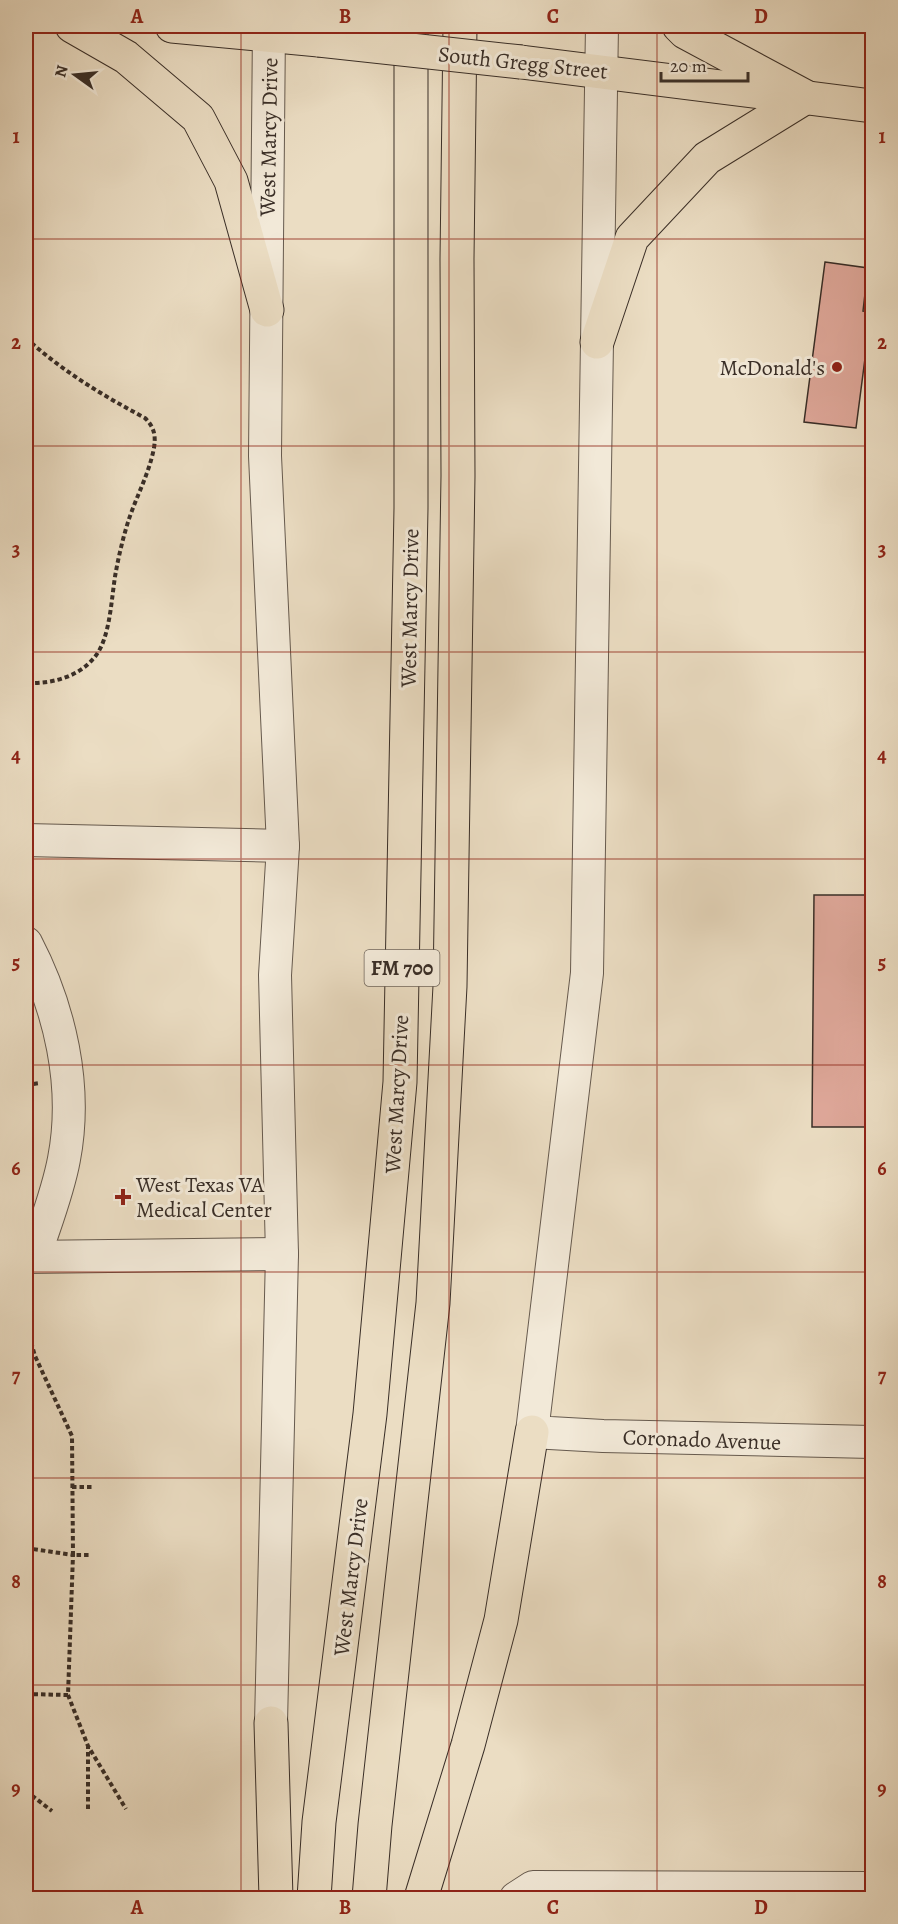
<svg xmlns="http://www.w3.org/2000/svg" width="898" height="1924" font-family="Alegreya,serif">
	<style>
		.building { fill: #dea799; stroke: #392e27; stroke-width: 1.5 }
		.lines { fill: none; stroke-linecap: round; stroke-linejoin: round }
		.minor-casing { stroke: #665a4e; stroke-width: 34 }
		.major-casing { stroke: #392e27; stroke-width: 35 }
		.path { stroke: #392e27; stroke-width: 4; stroke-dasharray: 4.5 3; stroke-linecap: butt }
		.minor { stroke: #f2e9d8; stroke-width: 32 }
		.major { stroke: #ebddc3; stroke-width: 33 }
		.major-bridge-casing { stroke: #392e27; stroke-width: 35; stroke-linecap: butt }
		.major-bridge { stroke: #ebddc3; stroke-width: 33 }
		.grid { fill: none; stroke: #8f2418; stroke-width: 1.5; stroke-opacity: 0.55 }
		.poi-dot { fill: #8f2418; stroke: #f2e9d8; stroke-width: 2 }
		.labels { text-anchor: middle; stroke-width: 6; stroke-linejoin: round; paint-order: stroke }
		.shield { fill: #f2e9d8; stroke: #70665c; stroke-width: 1.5 }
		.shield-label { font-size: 21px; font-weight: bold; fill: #392e27 }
		.street-label { font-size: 22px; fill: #392e27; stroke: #f2e9d8 }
		.poi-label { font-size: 22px; fill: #392e27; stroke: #f2e9d8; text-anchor: end }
		.neatline { fill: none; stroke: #8f2418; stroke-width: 2 }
		.grid-label { font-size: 20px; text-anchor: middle; font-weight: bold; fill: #8f2418 }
	</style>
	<rect width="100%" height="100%" fill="#ebddc3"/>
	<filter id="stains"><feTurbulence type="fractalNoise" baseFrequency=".00333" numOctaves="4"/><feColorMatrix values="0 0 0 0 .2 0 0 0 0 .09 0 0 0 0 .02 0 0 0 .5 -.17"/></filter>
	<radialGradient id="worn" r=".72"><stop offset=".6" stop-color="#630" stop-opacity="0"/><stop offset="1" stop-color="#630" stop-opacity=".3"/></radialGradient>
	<g class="building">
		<path d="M 825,262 L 868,268 L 863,311 L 871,312 L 856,428 L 804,422 Z"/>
		<path d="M 814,895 L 872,895 L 872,1127 L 812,1127 Z"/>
	</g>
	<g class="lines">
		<defs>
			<g id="minor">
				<path d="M 269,26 L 265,456 L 283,846 L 275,975 L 282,1254 L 271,1723"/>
				<path d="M 602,26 L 587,973 L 532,1432 L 603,1436 L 872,1442"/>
				<path d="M 26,840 L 283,846"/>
				<path d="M 26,943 C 60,1008 78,1086 64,1159 C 58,1192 45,1224 35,1255"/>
				<path d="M 26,1257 L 282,1254"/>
				<path d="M 516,1898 L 533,1887 L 872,1888"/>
			</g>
			<g id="major">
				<path d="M 72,26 L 126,57 L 198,118 L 231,181 L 267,310"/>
				<path d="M 172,26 L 319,40"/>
				<path d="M 521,62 L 872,106"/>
				<path d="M 597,342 L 632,238 L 707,158 L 806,97 L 685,32 L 679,26"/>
				<path d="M 271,1723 L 276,1898"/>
				<path d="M 314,1898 L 319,1822 L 370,1414 L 400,1082 L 411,508 L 411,26"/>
				<path d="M 369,1898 L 375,1825 L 433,1303 L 450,986 L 458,476 L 457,259 L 460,26"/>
				<path d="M 421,1898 L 468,1745 L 501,1620 L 532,1432"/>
			</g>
		</defs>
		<use href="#minor" class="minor-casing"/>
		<use href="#major" class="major-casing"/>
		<g class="path">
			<path d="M 26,338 C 62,371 102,395 145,418 C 154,427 156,435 154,448 C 149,474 136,497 128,522 C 123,538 119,555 116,571 C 111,597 111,640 93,659 C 77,678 49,684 26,683"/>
			<path d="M 26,1085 L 40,1083"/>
			<path d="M 26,1290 L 31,1342 L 35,1356 L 72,1436 L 73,1555 L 91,1555"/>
			<path d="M 72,1487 L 92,1487"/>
			<path d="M 26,1548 L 73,1555 L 68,1695 L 88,1746 L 126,1809"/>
			<path d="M 26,1694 L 68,1695"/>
			<path d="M 26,1791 L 52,1811"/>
			<path d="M 88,1809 L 88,1747"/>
		</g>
		<use href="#minor" class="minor"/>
		<use href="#major" class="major"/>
		<defs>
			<path id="major-bridge" d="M 319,40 L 521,62"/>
		</defs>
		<use href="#major-bridge" class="major-bridge-casing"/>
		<use href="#major-bridge" class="major-bridge"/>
	</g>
	<path class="grid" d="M 241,26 L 241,1898M 449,26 L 449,1898M 657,26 L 657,1898M 26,239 L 872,239M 26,446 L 872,446M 26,652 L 872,652M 26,859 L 872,859M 26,1065 L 872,1065M 26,1272 L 872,1272M 26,1478 L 872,1478M 26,1685 L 872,1685"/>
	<g class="poi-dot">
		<circle cx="837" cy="367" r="6"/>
		<path d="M120 1188h6v6h6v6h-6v6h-6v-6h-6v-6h6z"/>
	</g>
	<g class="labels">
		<rect class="shield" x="364.5" y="950" width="75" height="36" rx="4.5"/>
		<g class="shield-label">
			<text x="402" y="975">FM 700</text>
		</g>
		<g class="street-label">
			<text transform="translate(523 62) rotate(6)" y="8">South Gregg Street</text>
			<text transform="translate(268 137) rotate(-89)" y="8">West Marcy Drive</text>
			<text transform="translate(409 608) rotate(-89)" y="8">West Marcy Drive</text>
			<text transform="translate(396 1094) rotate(-87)" y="8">West Marcy Drive</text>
			<text transform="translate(702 1439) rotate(2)" y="8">Coronado Avenue</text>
			<text transform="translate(350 1577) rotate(-83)" y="8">West Marcy Drive</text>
		</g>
		<g class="poi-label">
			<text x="825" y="375">McDonald's</text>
			<text x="136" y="1192" text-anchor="start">West Texas VA<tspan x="136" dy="25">Medical Center</tspan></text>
		</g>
	</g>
	<rect width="898" height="1924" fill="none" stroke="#ebddc3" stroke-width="66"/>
	<g transform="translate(75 75) rotate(285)" stroke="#f2e9d8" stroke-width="4.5" paint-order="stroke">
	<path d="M0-4.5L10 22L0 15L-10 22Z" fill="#392e27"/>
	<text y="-9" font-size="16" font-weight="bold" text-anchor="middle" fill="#392e27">N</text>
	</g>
	<path d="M661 72v9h87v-9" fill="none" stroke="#392e27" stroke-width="3"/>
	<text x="670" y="72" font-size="18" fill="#392e27" stroke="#f2e9d8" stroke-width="4.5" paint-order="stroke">20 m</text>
	<rect x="33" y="33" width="832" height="1858" class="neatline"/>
	<g class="grid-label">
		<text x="137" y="23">A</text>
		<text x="345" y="23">B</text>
		<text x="553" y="23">C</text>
		<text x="761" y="23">D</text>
		<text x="16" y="143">1</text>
		<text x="882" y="143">1</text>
		<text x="16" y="349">2</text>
		<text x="882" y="349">2</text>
		<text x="16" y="556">3</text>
		<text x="882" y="556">3</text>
		<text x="16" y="762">4</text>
		<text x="882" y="762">4</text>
		<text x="16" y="969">5</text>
		<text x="882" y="969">5</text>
		<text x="16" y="1175">6</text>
		<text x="882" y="1175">6</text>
		<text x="16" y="1382">7</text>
		<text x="882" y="1382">7</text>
		<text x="16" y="1588">8</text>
		<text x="882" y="1588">8</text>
		<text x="16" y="1795">9</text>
		<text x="882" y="1795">9</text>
		<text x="137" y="1914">A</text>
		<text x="345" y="1914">B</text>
		<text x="553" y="1914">C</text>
		<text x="761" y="1914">D</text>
	</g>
	<rect width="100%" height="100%" filter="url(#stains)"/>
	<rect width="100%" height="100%" fill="url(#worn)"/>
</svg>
